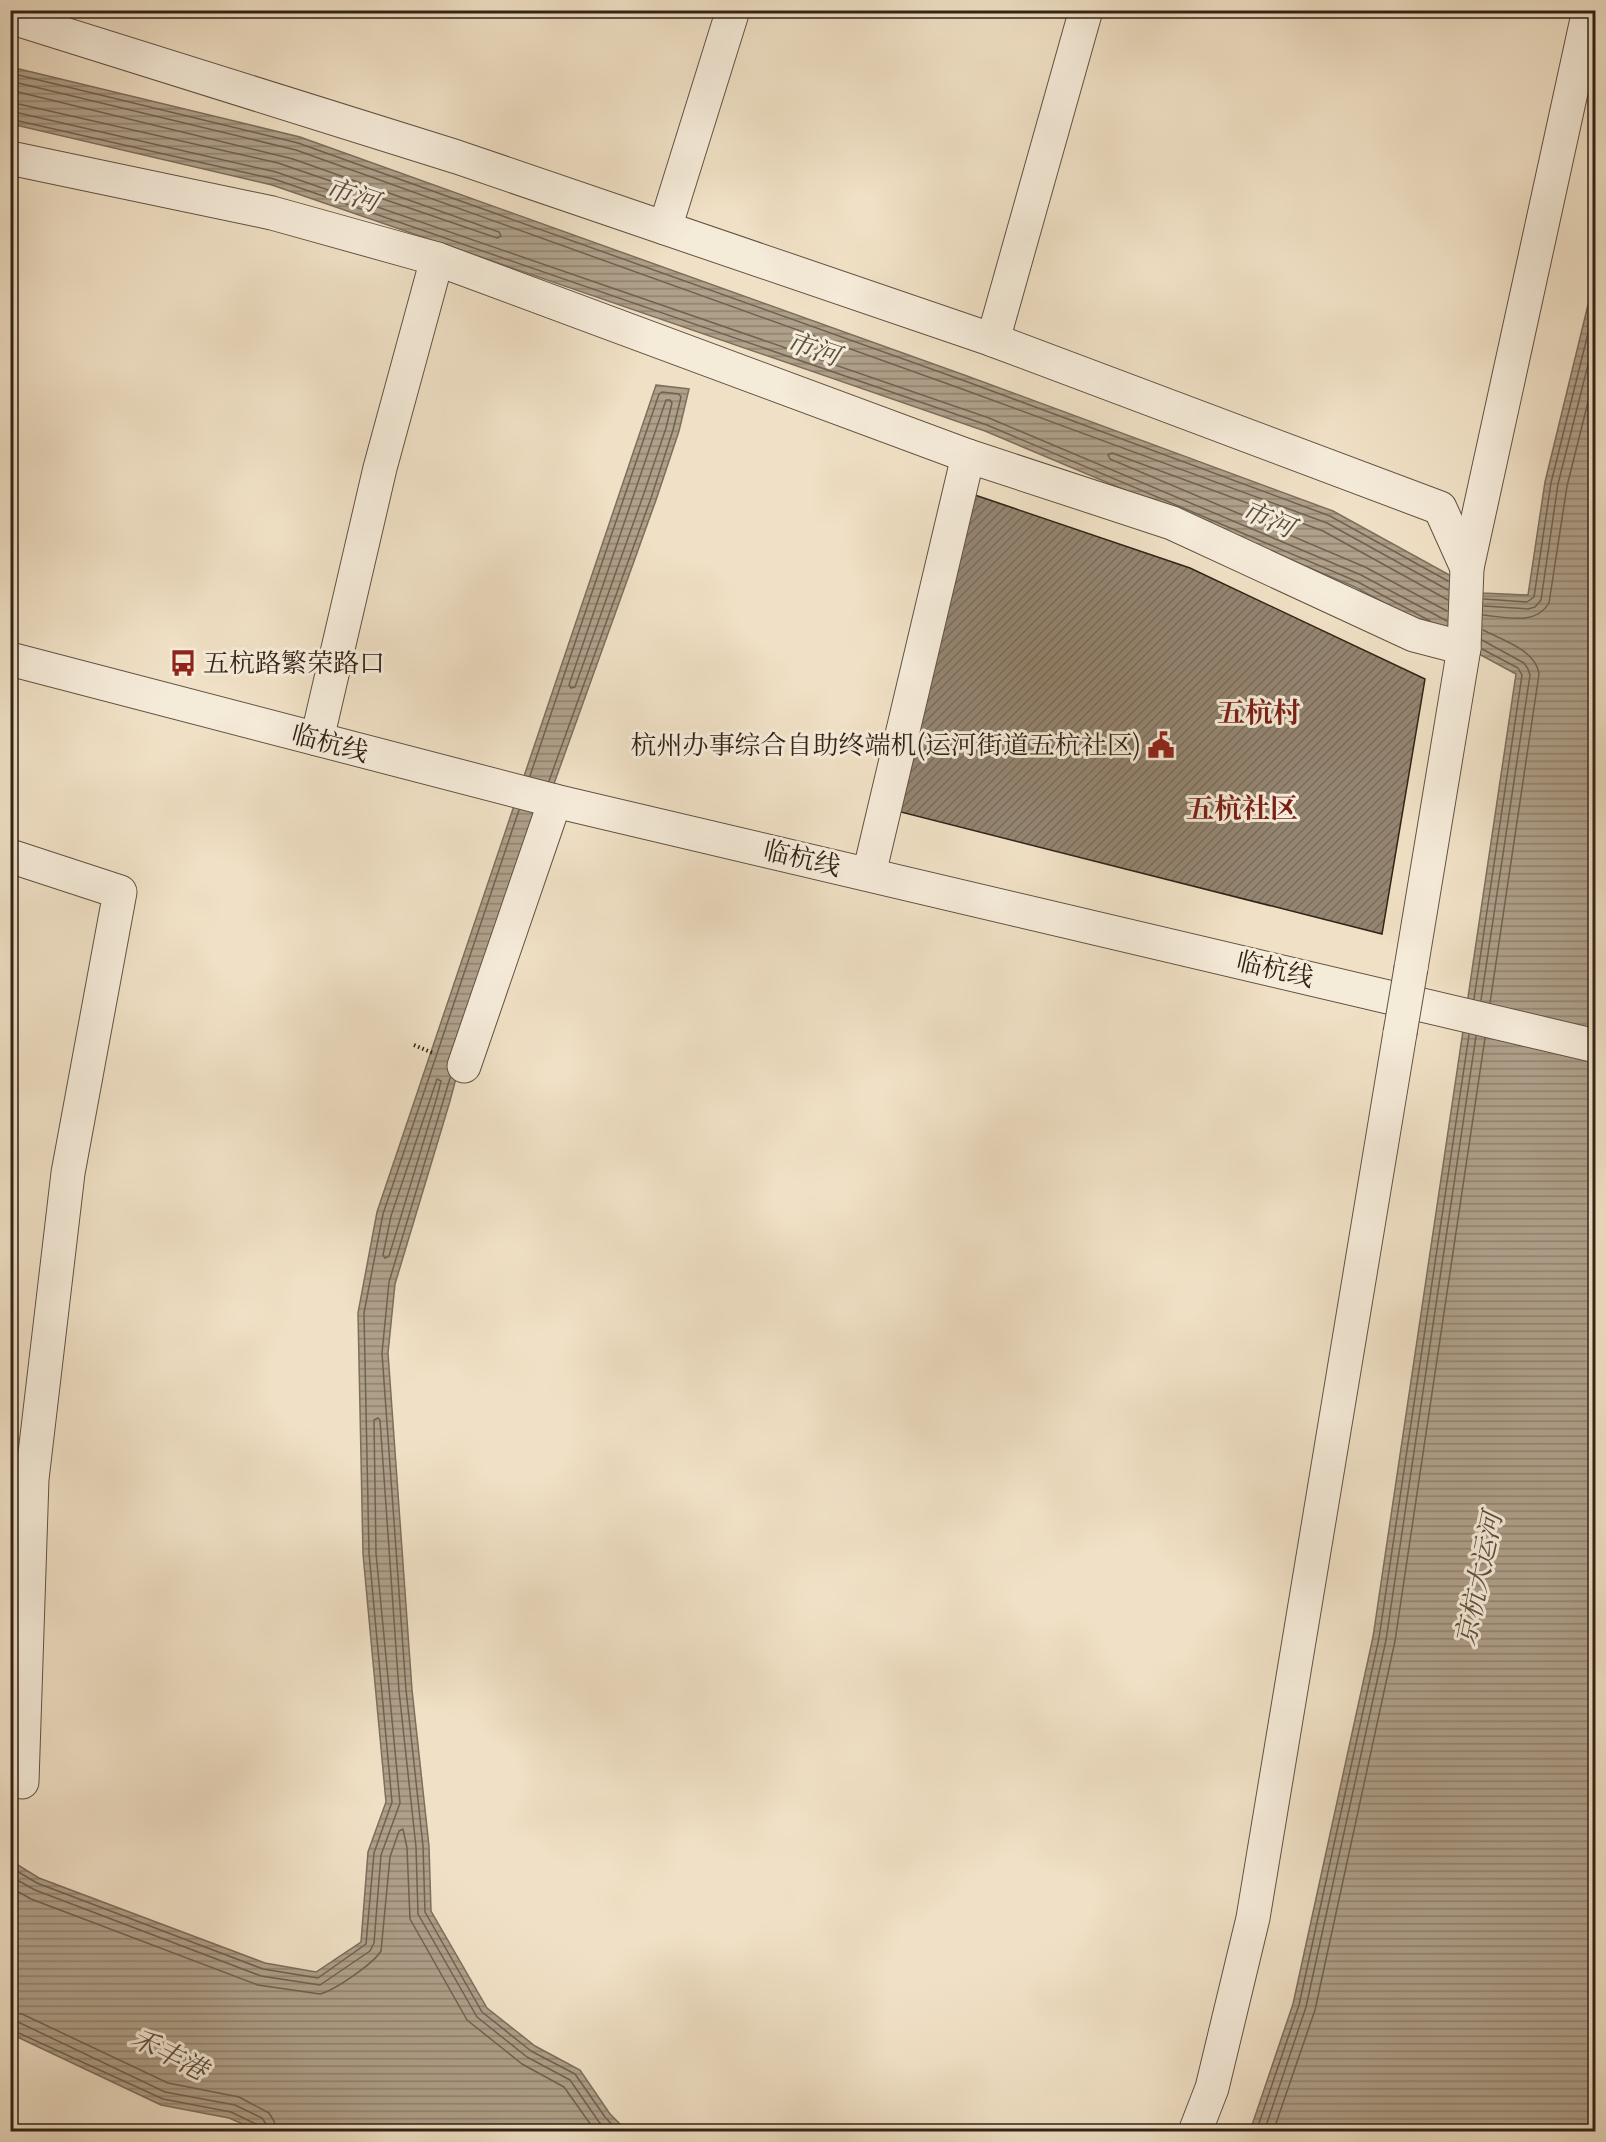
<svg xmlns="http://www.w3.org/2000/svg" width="1606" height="2142" font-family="Cardo,'Noto Serif SC',serif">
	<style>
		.water { fill: url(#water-rules); stroke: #7d6e5c; stroke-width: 1.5 }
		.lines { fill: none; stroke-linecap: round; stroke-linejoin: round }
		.shore { stroke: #706250; stroke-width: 1.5 }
		.building { fill: url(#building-hatch); stroke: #312316; stroke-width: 1.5 }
		.minor-casing { stroke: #615242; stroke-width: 35 }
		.path { stroke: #312316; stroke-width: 4; stroke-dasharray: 1.5 3; stroke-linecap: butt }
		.minor { stroke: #f5ebd9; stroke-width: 33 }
		.minor-bridge-casing { stroke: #615242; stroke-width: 35; stroke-linecap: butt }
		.minor-bridge { stroke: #f5ebd9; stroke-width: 33 }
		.labels { text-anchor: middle; stroke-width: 6; stroke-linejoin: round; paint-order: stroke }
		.poi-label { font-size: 26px; fill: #312316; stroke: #f5ebd9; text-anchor: start }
		.street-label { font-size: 26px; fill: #312316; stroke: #f5ebd9 }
		.water-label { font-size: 27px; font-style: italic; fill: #5d4f3f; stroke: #f5ebd9 }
		.quarter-label { font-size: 28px; font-weight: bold; fill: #7a1f14; stroke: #f5ebd9 }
	</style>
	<defs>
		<pattern id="water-rules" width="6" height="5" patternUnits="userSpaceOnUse" patternTransform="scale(1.5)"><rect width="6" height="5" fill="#afa08a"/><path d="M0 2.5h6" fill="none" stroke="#8f8270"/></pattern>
		<pattern id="building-hatch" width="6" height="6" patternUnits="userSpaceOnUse" patternTransform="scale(1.5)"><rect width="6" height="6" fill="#948571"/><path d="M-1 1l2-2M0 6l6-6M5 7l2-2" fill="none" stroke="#796c5c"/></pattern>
	</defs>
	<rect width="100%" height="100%" fill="#f0e0c5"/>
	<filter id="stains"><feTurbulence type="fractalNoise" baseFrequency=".00333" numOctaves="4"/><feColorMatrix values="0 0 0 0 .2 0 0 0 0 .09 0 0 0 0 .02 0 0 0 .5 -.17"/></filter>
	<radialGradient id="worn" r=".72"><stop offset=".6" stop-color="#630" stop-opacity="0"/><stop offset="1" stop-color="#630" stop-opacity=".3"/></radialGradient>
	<g class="water">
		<path d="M 11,67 L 300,137 L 967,376 L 1333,511 L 1482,593 L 1528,595 L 1545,482 L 1595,276 L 1595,2131 L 1250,2131 L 1293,2004 L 1373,1637 L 1516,674 L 1355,587 L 985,431 L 272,185 L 11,124 Z"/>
		<path d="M 656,385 L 689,389 L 679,431 L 656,500 L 478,995 L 450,1101 L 395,1284 L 388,1353 L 412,1690 L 429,1846 L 431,1911 L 487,2008 L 535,2046 L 580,2070 L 610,2114 L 627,2131 L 259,2131 L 229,2118 L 161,2105 L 11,2034 L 10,1860 L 39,1878 L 265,1963 L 316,1972 L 361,1942 L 368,1852 L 386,1802 L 363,1554 L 358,1313 L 377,1212 Z"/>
	</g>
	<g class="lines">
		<g class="shore">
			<path d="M 10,73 L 298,143 L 965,381 L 1330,516 L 1448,581"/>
			<path d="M 10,81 L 296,150 L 962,389 L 1327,523 L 1448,590"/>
			<path d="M 10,90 L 293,159 L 499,232 L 501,236 L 497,238 L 278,163 L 10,102"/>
			<path d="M 10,111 L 276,172 L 989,418 L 1361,575 L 1447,621"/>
			<path d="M 10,119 L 274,179 L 987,425 L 1358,582 L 1430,621"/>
			<path d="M 666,400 L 670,400 L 672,403 L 666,428 L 643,496 L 575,687 L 571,688 L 569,685 Z"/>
			<path d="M 1484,599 L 1527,602 L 1534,597 L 1551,483 L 1596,301"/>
			<path d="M 1484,606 L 1528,609 L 1535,607 L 1541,600 L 1558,484 L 1596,333"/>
			<path d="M 1447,611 L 1365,567 L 1110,459 L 1108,455 L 1112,453 L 1323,531 L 1448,600"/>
			<path d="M 1483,615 C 1505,617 1536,626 1549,603 L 1567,486 L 1596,370"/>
			<path d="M 1483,630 C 1502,640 1536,650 1539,674 L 1490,1003"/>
			<path d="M 530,776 L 659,394 L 662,392 L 679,394 L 681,397 L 673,430 L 651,498 L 549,781"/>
			<path d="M 1474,999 L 1522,675 L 1518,668 L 1482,649"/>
			<path d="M 1481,1000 L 1530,675 L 1528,669 L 1524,663 L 1482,640"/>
			<path d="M 450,1078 L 389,1282 L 382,1353 L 406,1690 L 423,1846 L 425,1912 L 482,2012 L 531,2051 L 575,2074 L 605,2117 L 619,2132"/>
			<path d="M 437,1079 L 441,1081 L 437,1097 L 389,1256 L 385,1258 L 383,1255 L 391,1216 Z"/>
			<path d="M 10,1867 L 37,1883 L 263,1969 L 318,1978 L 366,1944 L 374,1853 L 392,1802 L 369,1553 L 364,1313 L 383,1214 L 519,810"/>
			<path d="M 10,1876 L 35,1890 L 261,1976 L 320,1985 L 370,1951 L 374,1943 L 381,1855 L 400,1803 L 376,1553 L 374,1420 L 378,1418 L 380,1420 L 399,1691 L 416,1847 L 418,1914 L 477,2017 L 527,2057 L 570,2080 L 599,2122 L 608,2132"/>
			<path d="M 10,1887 L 31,1899 L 258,1985 L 320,1994 C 335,1990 373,1964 381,1951 L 390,1857 L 399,1831 L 403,1829 L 407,1848 L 410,1919 L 467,2020 L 522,2064 L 564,2087 L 596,2132"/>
			<path d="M 10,2012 L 22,2014 L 168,2083 L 239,2097 L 269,2113 L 274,2121 L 276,2132"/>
			<path d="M 10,2021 L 18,2022 L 165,2092 L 235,2105 L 262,2118 L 266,2124 L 267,2132"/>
			<path d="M 10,2029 L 163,2099 L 231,2112 L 256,2124 L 259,2132"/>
			<path d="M 1256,2132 L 1299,2005 L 1379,1638 L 1469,1035"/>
			<path d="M 1264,2132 L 1306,2007 L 1386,1640 L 1476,1036"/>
			<path d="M 1273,2132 L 1315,2010 L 1395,1641 L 1485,1038"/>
		</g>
	</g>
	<path class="building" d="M 966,492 L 1190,568 L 1425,679 L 1382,934 L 893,810 Z"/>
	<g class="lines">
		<defs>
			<g id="minor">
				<path d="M 10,17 L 457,157 L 993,340 L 1440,508 L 1467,568"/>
				<path d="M 10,158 L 272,213 L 437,259 L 968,456 L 1172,523 L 1414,635 L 1464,648"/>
				<path d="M 665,228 L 733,10"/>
				<path d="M 993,340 L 1086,10"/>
				<path d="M 10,659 L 555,801 L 1596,1046"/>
				<path d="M 317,739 L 380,468 L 437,259"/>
				<path d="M 10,856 L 120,892 L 68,1173 L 32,1479 L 22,1782"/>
				<path d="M 869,874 L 968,456"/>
				<path d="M 1411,968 L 1464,648 L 1467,568 L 1589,10"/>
				<path d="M 464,1066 L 555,801"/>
				<path d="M 1195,2132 L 1212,2088 L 1253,1918 L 1400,1033"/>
			</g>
		</defs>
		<use href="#minor" class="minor-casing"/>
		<path class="path" d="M 414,1045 L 433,1053"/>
		<use href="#minor" class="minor"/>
		<defs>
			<path id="minor-bridge" d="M 1400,1033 L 1411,968"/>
		</defs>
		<use href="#minor-bridge" class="minor-bridge-casing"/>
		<use href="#minor-bridge" class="minor-bridge"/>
	</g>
	<defs>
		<symbol id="bus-bare" viewBox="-9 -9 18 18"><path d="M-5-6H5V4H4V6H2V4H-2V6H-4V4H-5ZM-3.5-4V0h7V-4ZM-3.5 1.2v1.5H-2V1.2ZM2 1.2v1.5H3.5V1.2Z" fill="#8f2418" stroke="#f5ebd9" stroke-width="2.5" paint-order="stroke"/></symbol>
		<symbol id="civic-bare" viewBox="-9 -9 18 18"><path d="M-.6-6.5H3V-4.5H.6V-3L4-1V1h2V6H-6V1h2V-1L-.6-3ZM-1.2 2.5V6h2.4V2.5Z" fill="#8f2418" stroke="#f5ebd9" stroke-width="2.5" paint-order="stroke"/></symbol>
	</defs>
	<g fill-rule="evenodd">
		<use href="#bus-bare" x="164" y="644" width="38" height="38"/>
		<use href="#civic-bare" x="1142" y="726" width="38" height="38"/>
	</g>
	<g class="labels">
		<g class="poi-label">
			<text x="203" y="672">五杭路繁荣路口</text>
			<text x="1141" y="754" text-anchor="end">杭州办事综合自助终端机(运河街道五杭社区)</text>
		</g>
		<g class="street-label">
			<text transform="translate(330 743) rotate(15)" y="9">临杭线</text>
			<text transform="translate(802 858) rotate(13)" y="9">临杭线</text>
			<text transform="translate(1275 969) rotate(13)" y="9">临杭线</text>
		</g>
		<g class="water-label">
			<text transform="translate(352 195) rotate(18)" y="9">市河</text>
			<text transform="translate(813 349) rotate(18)" y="9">市河</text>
			<text transform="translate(1268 519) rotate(23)" y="9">市河</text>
			<text transform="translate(1479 1579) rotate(-78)" y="9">京杭大运河</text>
			<text transform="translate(169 2054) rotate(27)" y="9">禾丰港</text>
		</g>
		<g class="quarter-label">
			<text x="1259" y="722">五杭村</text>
			<text x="1242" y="818">五杭社区</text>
		</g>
	</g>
	<rect width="1606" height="2142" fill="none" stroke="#f0e0c5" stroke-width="36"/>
	<rect x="12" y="12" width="1582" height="2118" fill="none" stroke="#312316" stroke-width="3"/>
	<rect x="18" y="18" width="1570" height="2106" fill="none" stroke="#312316" stroke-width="1.5"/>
	<rect width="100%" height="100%" filter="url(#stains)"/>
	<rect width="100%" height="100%" fill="url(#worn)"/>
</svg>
